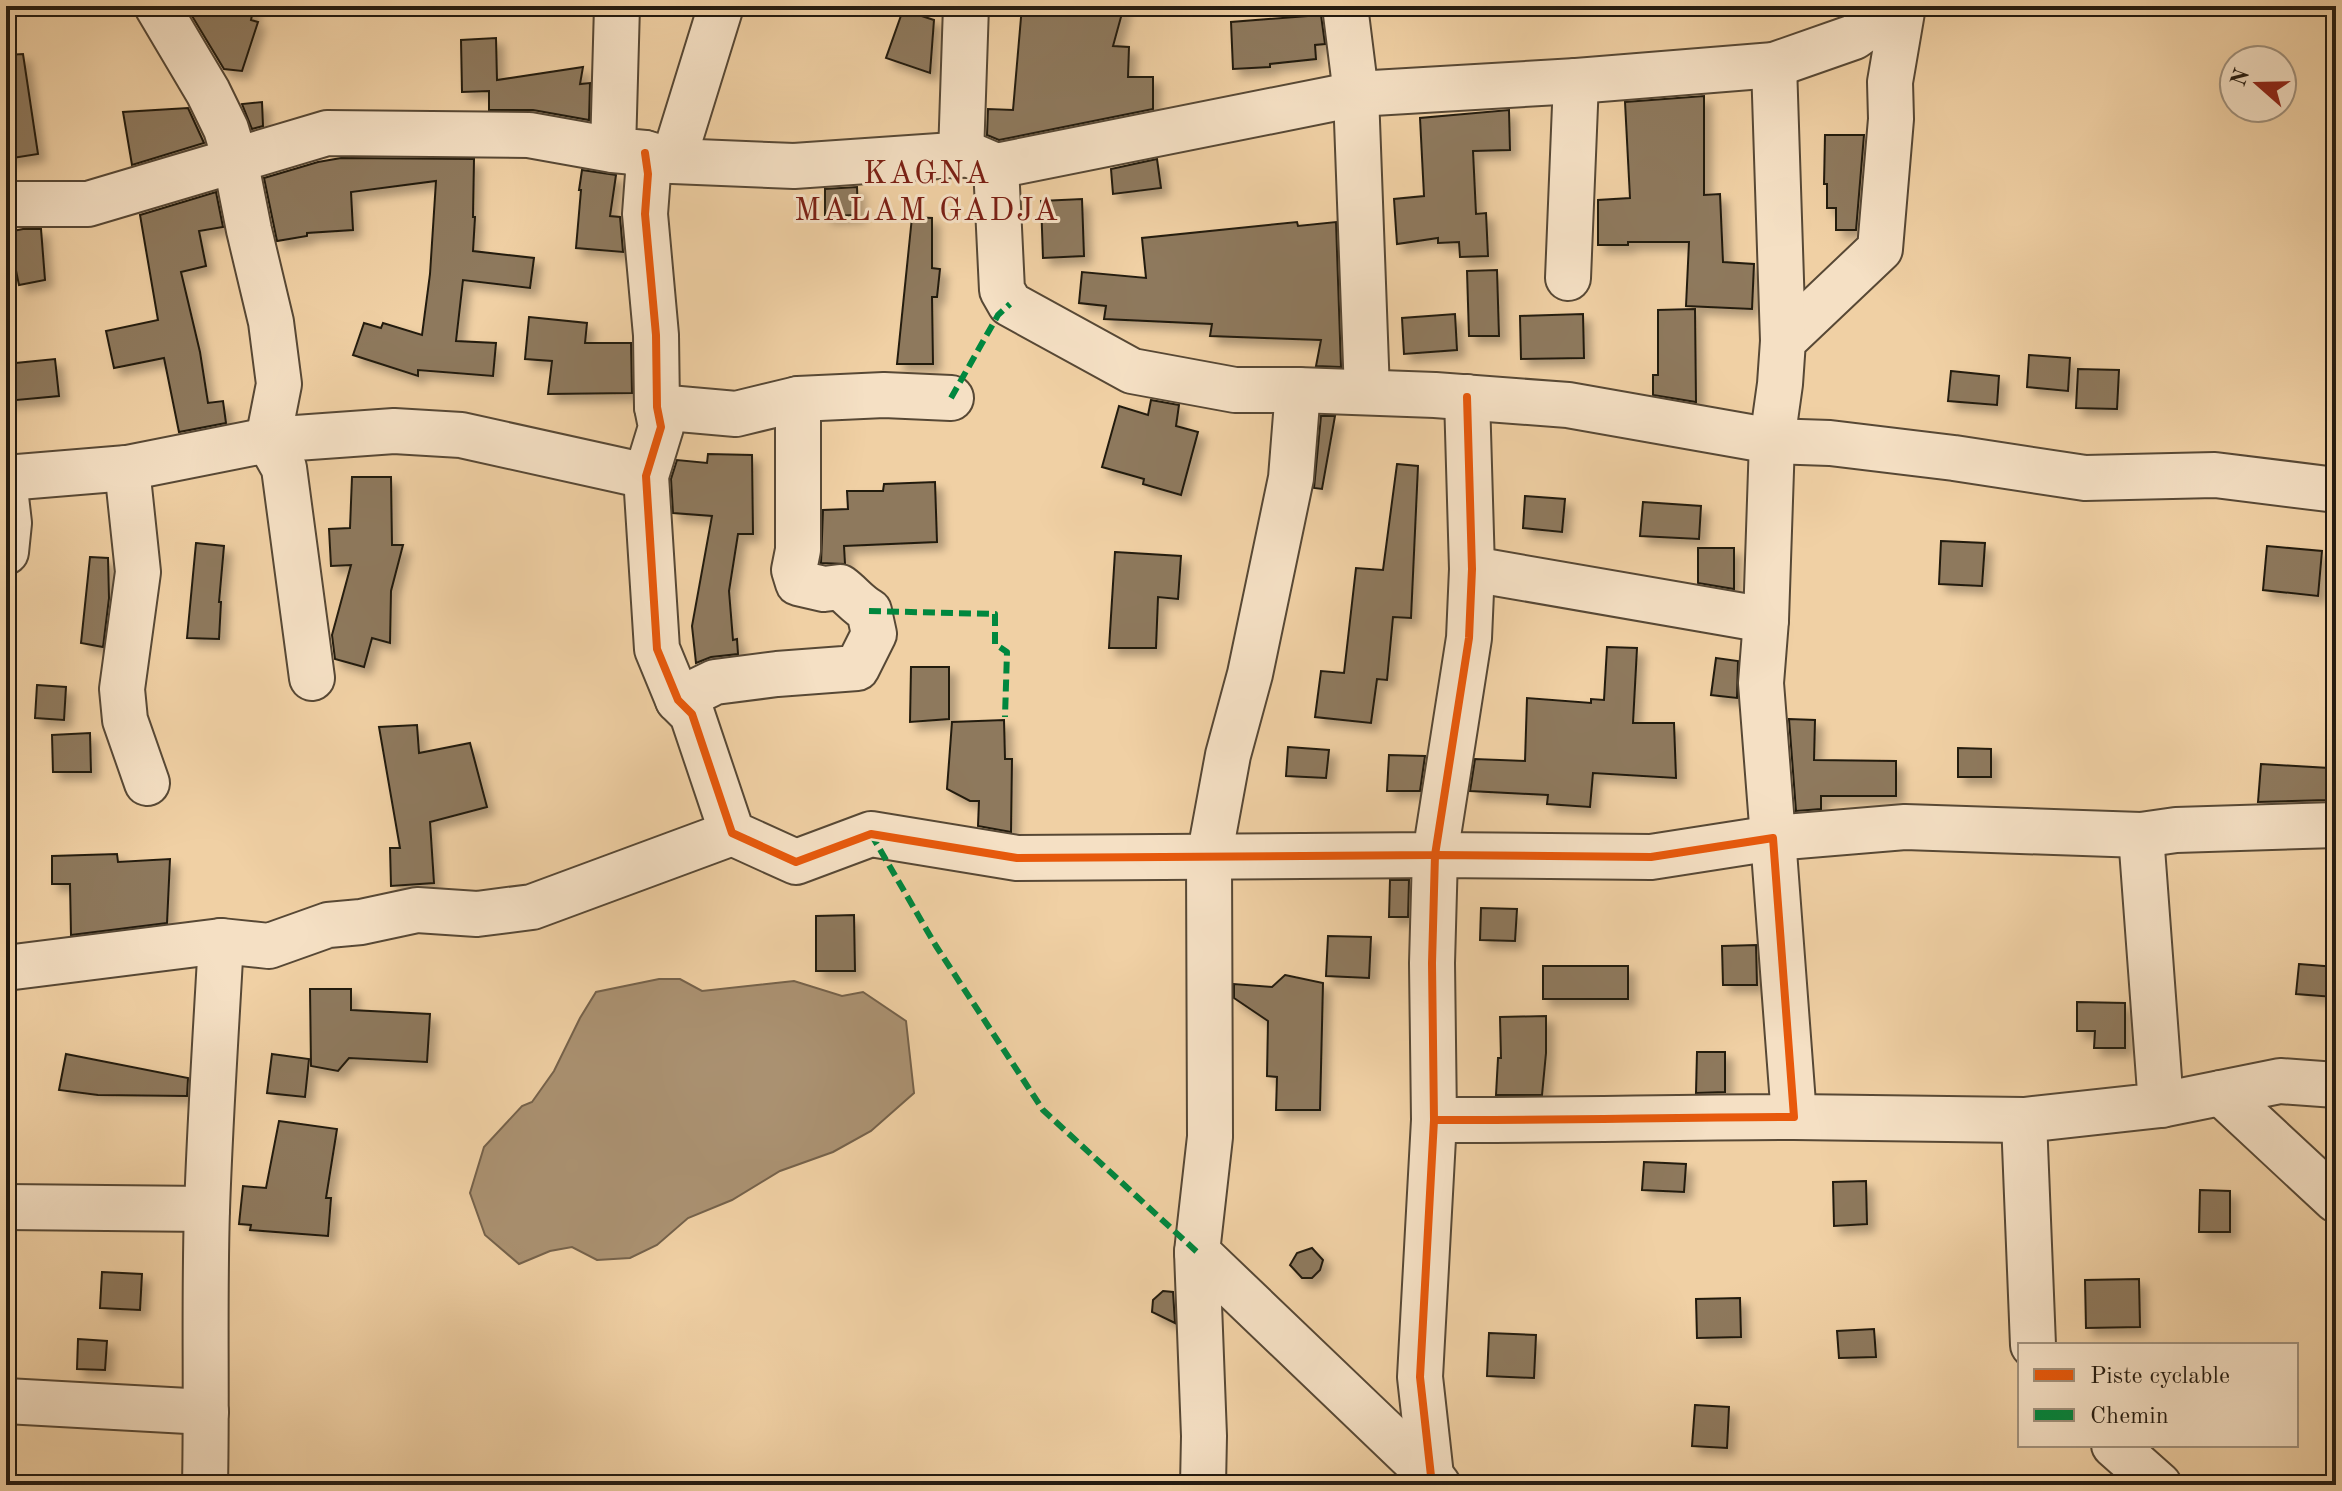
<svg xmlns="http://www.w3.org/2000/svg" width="2342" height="1491" font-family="'Old Standard TT',serif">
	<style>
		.water { fill: #ab9272; stroke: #75624b; stroke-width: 2 }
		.building { fill: #8e795d; stroke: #241b10; stroke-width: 2; filter: url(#shadow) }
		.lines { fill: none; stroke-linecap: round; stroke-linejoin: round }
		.minor-casing { stroke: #574835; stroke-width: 48 }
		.minor { stroke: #f5e0c4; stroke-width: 44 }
		.quiet { stroke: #00873e; stroke-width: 6; stroke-dasharray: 12 6; stroke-linecap: butt }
		.cycleway-casing { stroke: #f5e0c4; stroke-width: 13 }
		.cycleway { stroke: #e8590c; stroke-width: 8 }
		.labels { text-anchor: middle; stroke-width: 6; stroke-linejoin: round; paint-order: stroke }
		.quarter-label { font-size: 32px; letter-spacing: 2px; fill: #7a1f14; stroke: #f5e0c4 }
	</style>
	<defs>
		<filter id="shadow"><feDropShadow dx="7" dy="7" stdDeviation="4" flood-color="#0004"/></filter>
	</defs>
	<rect width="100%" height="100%" fill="#f0d0a4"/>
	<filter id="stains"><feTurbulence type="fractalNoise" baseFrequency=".0025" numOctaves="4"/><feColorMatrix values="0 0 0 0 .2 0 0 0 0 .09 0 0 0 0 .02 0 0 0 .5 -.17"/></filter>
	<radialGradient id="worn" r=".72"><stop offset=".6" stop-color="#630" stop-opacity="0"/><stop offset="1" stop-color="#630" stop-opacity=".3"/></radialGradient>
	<path class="water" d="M 659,979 L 680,979 L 702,991 L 794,981 L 842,996 L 863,992 L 906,1021 L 914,1093 L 871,1131 L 833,1152 L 780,1171 L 732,1200 L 688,1218 L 657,1245 L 630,1258 L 597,1260 L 572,1247 L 550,1251 L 519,1264 L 485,1235 L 470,1193 L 484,1147 L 522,1106 L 532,1102 L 554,1071 L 580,1018 L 596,992 Z"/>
	<g class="building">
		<path d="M 186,6 L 254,6 L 251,20 L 258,22 L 242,71 L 224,69 Z"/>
		<path d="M 1022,6 L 1124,6 L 1113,46 L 1129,47 L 1128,77 L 1153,77 L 1153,109 L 999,140 L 987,135 L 988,109 L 1013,110 Z"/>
		<path d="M 903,10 L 934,20 L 930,73 L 886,58 Z"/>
		<path d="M 1321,15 L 1325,44 L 1315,45 L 1316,59 L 1270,64 L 1270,67 L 1233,69 L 1231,22 Z"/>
		<path d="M 496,38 L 497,80 L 583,67 L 580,84 L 590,83 L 589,120 L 533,110 L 489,110 L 489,91 L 462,92 L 461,40 Z"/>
		<path d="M 23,54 L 38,154 L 6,159 L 6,55 Z"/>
		<path d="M 1704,96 L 1704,195 L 1720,194 L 1723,262 L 1754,264 L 1752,309 L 1686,306 L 1689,242 L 1628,242 L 1628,245 L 1598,245 L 1598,200 L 1630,198 L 1625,102 Z"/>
		<path d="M 262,102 L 263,126 L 252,129 L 242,104 Z"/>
		<path d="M 188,108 L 204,143 L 132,165 L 123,112 Z"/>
		<path d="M 1509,110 L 1510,150 L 1473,151 L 1476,214 L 1486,213 L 1488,256 L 1460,257 L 1459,242 L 1438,243 L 1438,238 L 1397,244 L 1394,199 L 1424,196 L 1420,118 Z"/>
		<path d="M 1825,135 L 1864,135 L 1856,230 L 1836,230 L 1836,208 L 1827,208 L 1827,184 L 1824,184 Z"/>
		<path d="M 341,158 L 474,159 L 473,217 L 475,217 L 473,251 L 534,258 L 530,288 L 463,280 L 456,341 L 496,343 L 493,376 L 418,370 L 418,376 L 353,355 L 364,323 L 381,328 L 383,323 L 422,335 L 430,274 L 436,181 L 351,192 L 353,230 L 307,233 L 307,236 L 277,241 L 264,178 L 318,162 Z"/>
		<path d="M 1157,159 L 1161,188 L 1113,194 L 1111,169 Z"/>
		<path d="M 582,170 L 616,175 L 610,216 L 620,217 L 623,252 L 576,248 L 581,190 L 579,190 Z"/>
		<path d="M 857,187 L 858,215 L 825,216 L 825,189 Z"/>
		<path d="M 216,192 L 223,227 L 199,231 L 206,266 L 181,272 L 200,352 L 208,403 L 223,401 L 226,423 L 179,432 L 164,358 L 114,368 L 106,331 L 158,320 L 140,215 Z"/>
		<path d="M 1082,199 L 1084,256 L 1043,258 L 1041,201 Z"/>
		<path d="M 912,217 L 932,218 L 932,268 L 940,269 L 937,297 L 932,297 L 933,364 L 897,364 Z"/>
		<path d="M 1297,222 L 1298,226 L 1336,222 L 1341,367 L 1316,366 L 1321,340 L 1210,336 L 1212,324 L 1104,319 L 1106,306 L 1079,303 L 1082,272 L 1146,278 L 1142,238 Z"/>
		<path d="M 23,229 L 41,229 L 45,280 L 19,285 L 8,232 Z"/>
		<path d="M 1497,270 L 1499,336 L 1469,336 L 1467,271 Z"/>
		<path d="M 1695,309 L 1696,402 L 1653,395 L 1653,375 L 1658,375 L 1658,310 Z"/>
		<path d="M 1455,314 L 1457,350 L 1404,354 L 1402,318 Z"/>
		<path d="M 1583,314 L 1584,358 L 1521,359 L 1520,316 Z"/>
		<path d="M 529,317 L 587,323 L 585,343 L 631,343 L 632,393 L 548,394 L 552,361 L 525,359 Z"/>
		<path d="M 2029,355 L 2070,358 L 2068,391 L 2027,387 Z"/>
		<path d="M 55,359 L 59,396 L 6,401 L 6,364 Z"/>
		<path d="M 2078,369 L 2119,370 L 2117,409 L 2076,408 Z"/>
		<path d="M 1951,371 L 1999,376 L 1997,405 L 1948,401 Z"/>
		<path d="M 1151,400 L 1179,405 L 1176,426 L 1198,432 L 1181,495 L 1143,484 L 1144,479 L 1102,467 L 1119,406 L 1148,415 Z"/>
		<path d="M 1321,416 L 1335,416 L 1322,489 L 1314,488 Z"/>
		<path d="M 708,454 L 752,455 L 753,534 L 738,534 L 729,591 L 733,640 L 737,639 L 738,654 L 711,657 L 696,663 L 692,626 L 712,516 L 673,513 L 671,479 L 677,460 L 707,463 Z"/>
		<path d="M 1397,464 L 1418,466 L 1411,618 L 1393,617 L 1387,680 L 1377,679 L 1371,723 L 1315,717 L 1321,671 L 1344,673 L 1356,568 L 1383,570 Z"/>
		<path d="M 352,477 L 391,477 L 392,545 L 403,545 L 391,591 L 390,643 L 372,638 L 364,667 L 335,659 L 332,635 L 351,565 L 331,566 L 329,529 L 350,528 Z"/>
		<path d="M 935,482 L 937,542 L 844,546 L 845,564 L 821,563 L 823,510 L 848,509 L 847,491 L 883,491 L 884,484 Z"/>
		<path d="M 1525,496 L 1565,499 L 1562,532 L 1523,528 Z"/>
		<path d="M 1643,502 L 1701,506 L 1699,539 L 1640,536 Z"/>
		<path d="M 1941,541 L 1985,543 L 1982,586 L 1939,584 Z"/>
		<path d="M 196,543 L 224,546 L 219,602 L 221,602 L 219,639 L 187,638 Z"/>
		<path d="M 2267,546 L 2322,551 L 2318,596 L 2263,590 Z"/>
		<path d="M 1698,548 L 1734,548 L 1734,589 L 1698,583 Z"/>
		<path d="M 1115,552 L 1181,556 L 1178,599 L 1158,597 L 1156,648 L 1109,648 Z"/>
		<path d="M 90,557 L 108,558 L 109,598 L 103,647 L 81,643 Z"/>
		<path d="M 1607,647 L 1637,648 L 1633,723 L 1674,723 L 1676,778 L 1593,773 L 1590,807 L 1547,804 L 1548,795 L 1470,791 L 1475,759 L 1525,761 L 1527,698 L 1591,703 L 1591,699 L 1604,700 Z"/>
		<path d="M 1716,658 L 1738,661 L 1737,698 L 1711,695 Z"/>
		<path d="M 911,667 L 949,667 L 949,719 L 910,722 Z"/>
		<path d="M 37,685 L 66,687 L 64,720 L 35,718 Z"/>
		<path d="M 1789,719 L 1815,720 L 1814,760 L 1896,761 L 1896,796 L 1821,796 L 1821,809 L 1796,811 Z"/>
		<path d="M 1004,720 L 1005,759 L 1012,759 L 1011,832 L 978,826 L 979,801 L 970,801 L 947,789 L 952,722 Z"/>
		<path d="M 417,725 L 419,753 L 470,743 L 487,807 L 430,822 L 434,883 L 391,886 L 390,848 L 400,848 L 379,727 Z"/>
		<path d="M 90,733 L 91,772 L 53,772 L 52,735 Z"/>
		<path d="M 1288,747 L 1329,750 L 1326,778 L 1286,776 Z"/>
		<path d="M 1958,748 L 1991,749 L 1991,777 L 1958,777 Z"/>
		<path d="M 1389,755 L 1425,756 L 1420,791 L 1387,791 Z"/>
		<path d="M 2261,764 L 2329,768 L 2327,800 L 2258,802 Z"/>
		<path d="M 117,854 L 118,862 L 170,859 L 167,923 L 71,935 L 70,884 L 52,884 L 52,856 Z"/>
		<path d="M 1390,880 L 1409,880 L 1408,917 L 1389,917 Z"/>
		<path d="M 1481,908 L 1517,909 L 1515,941 L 1480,940 Z"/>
		<path d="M 854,915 L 855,971 L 816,971 L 816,916 Z"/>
		<path d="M 1328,936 L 1371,937 L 1369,978 L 1326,976 Z"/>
		<path d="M 1756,945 L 1757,985 L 1723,985 L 1722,946 Z"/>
		<path d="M 2299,964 L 2336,967 L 2334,997 L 2296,994 Z"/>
		<rect x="1543" y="966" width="85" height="33"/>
		<path d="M 1285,975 L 1323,983 L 1320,1110 L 1276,1110 L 1277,1077 L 1267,1076 L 1268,1021 L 1234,998 L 1234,984 L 1272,987 Z"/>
		<path d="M 310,989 L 351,989 L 351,1010 L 430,1014 L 427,1062 L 349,1058 L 338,1071 L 311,1066 Z"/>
		<path d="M 2077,1002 L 2125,1003 L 2125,1048 L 2094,1048 L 2095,1031 L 2077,1031 Z"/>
		<path d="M 1546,1016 L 1546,1053 L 1542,1095 L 1496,1095 L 1498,1058 L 1501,1058 L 1500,1017 Z"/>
		<path d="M 1697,1052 L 1725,1052 L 1725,1092 L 1696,1093 Z"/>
		<path d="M 66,1054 L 188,1078 L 187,1096 L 98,1095 L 59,1090 Z"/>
		<path d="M 272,1054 L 309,1059 L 305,1097 L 267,1093 Z"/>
		<path d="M 279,1121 L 337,1129 L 326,1198 L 331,1198 L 328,1236 L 250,1230 L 251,1225 L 239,1224 L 243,1186 L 266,1188 Z"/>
		<path d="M 1644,1162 L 1686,1164 L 1684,1192 L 1642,1190 Z"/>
		<path d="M 1866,1181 L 1867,1224 L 1834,1226 L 1833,1182 Z"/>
		<path d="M 2200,1190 L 2230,1191 L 2230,1232 L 2199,1232 Z"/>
		<path d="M 1312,1248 L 1323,1260 L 1320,1270 L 1312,1278 L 1302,1278 L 1290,1265 L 1297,1253 Z"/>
		<path d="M 102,1272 L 142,1274 L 140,1310 L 100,1308 Z"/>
		<path d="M 2139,1279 L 2140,1327 L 2086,1328 L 2085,1280 Z"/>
		<path d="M 1163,1291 L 1173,1292 L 1175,1323 L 1152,1312 L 1153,1300 Z"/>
		<path d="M 1740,1298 L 1741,1337 L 1697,1338 L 1696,1299 Z"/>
		<path d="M 1874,1329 L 1876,1357 L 1839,1358 L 1837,1331 Z"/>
		<path d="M 1489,1333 L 1536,1335 L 1534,1378 L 1487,1376 Z"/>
		<path d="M 78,1339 L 107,1341 L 105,1370 L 77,1369 Z"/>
		<path d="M 1695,1405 L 1729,1407 L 1727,1448 L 1692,1446 Z"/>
	</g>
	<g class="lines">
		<defs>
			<g id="minor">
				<path d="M 157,6 L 208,92 L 226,129 L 235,159 L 249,230 L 271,322 L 279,384 L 268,440 L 284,468 L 312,678"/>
				<path d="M 617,6 L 613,150 L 645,153 L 673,161 L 794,166 L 968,154 L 996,166 L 1356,94 L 1576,81 L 1774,65 L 1854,37 L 1898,6"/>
				<path d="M 1345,6 L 1356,94 L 1367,392"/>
				<path d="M 1903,6 L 1890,82 L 1891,119 L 1880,249 L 1783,341 L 1780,384 L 1772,441 L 1766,620 L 1761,683 L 1773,838 L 1905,827 L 2141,835 L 2176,830 L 2336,825"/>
				<path d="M 1774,65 L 1783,341"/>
				<path d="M 645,153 L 648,174 L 645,214 L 656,335 L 657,407 L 661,427 L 646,476 L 657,649 L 678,700 L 692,714 L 732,833 L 796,862 L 871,834 L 1017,858 L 1435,855 L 1469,638 L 1472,569 L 1467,397"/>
				<path d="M 961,155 L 966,6"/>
				<path d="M 673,161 L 721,6"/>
				<path d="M 996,166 L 1002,290 L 1010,304 L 1132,371 L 1235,390 L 1298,390 L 1435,395 L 1568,405 L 1772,441 L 1830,443 L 1954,458 L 2085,478 L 2215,475 L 2336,490"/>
				<path d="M 6,204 L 88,204 L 327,133 L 529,135 L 613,150"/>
				<path d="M 1568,278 L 1576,81"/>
				<path d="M 1298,390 L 1291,478 L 1250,674 L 1228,755 L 1209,858 L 1210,1137 L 1197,1252 L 1431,1476 L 1438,1485"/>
				<path d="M 657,407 L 736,414 L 798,399 L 884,395 L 951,398"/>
				<path d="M 127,468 L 138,572 L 122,689 L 125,720 L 147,783"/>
				<path d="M 6,478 L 127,468 L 268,440 L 394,431 L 461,435 L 646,476"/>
				<path d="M 6,497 L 9,523 L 6,552"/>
				<path d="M 1472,569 L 1766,620"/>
				<path d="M 678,700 L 715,682 L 777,674 L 857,668 L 874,634 L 869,611 C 857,604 851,595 840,587 L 824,589 L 798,583 L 794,570 L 798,550 L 798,399"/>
				<path d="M 6,968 L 221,941 L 269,946 L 328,925 L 361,922 L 417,910 L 477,914 L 532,907 L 732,833"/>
				<path d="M 2221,1093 L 2336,1200"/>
				<path d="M 2161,1105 L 2280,1081 L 2336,1085"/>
				<path d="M 1794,1117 L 2024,1120 L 2161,1105 L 2141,835"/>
				<path d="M 2024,1120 L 2033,1345"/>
				<path d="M 6,1207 L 207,1209"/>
				<path d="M 1197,1252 L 1204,1436 L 1203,1485"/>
				<path d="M 6,1401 L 206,1412"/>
				<path d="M 2114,1445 L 2159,1485"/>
				<path d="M 1431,1476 L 1420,1377 L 1434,1120 L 1432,963 L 1435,855 L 1651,857 L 1773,838 L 1794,1117 C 1674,1117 1554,1121 1434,1120"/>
				<path d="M 205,1485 C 207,1393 204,1302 207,1210 C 210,1120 216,1031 221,941"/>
			</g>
		</defs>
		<use href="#minor" class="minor-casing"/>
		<use href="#minor" class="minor"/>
		<g class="quiet">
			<path d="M 951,398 L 998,315 L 1010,304"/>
			<path d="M 869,611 L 995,614 L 995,644 L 1007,652 L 1005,717"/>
			<path d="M 871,834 L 936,946 L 1043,1110 L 1197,1252"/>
		</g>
		<defs>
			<g id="cycleway">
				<path d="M 645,153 L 648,174 L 645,214 L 656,335 L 657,407 L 661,427 L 646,476 L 657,649 L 678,700 L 692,714 L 732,833 L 796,862 L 871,834 L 1017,858 L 1435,855 L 1469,638 L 1472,569 L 1467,397"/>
				<path d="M 1431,1476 L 1420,1377 L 1434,1120 L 1432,963 L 1435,855 L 1651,857 L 1773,838 L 1794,1117 C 1674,1117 1554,1121 1434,1120"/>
			</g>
		</defs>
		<use href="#cycleway" class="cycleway-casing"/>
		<use href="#cycleway" class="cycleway"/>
	</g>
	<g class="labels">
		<g class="quarter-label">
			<text x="927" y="183">KAGNA<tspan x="927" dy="37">MALAM GADJA</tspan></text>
		</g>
	</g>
	<rect width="2342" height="1491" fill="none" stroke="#f0d0a4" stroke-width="32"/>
	<rect x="8" y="8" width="2326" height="1475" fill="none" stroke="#241b10" stroke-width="4"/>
	<rect x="16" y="16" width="2310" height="1459" fill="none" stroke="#241b10" stroke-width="2"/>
	<rect x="2018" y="1343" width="280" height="104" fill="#f5e0c4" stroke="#a1917c" stroke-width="2"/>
	<rect x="2034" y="1369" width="40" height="12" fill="#e8590c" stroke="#a1917c" stroke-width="2"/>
	<text x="2090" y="1383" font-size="24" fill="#241b10">Piste cyclable</text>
	<rect x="2034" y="1409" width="40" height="12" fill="#00873e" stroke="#a1917c" stroke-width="2"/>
	<text x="2090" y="1423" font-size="24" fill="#241b10">Chemin</text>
	<g transform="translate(2258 84) rotate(290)"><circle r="38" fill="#f5e0c4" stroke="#a1917c" stroke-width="2"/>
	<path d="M0-6L14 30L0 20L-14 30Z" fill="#8f2418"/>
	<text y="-12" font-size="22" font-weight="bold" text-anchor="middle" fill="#241b10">N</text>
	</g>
	<rect width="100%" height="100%" filter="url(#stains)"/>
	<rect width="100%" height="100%" fill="url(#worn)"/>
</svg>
